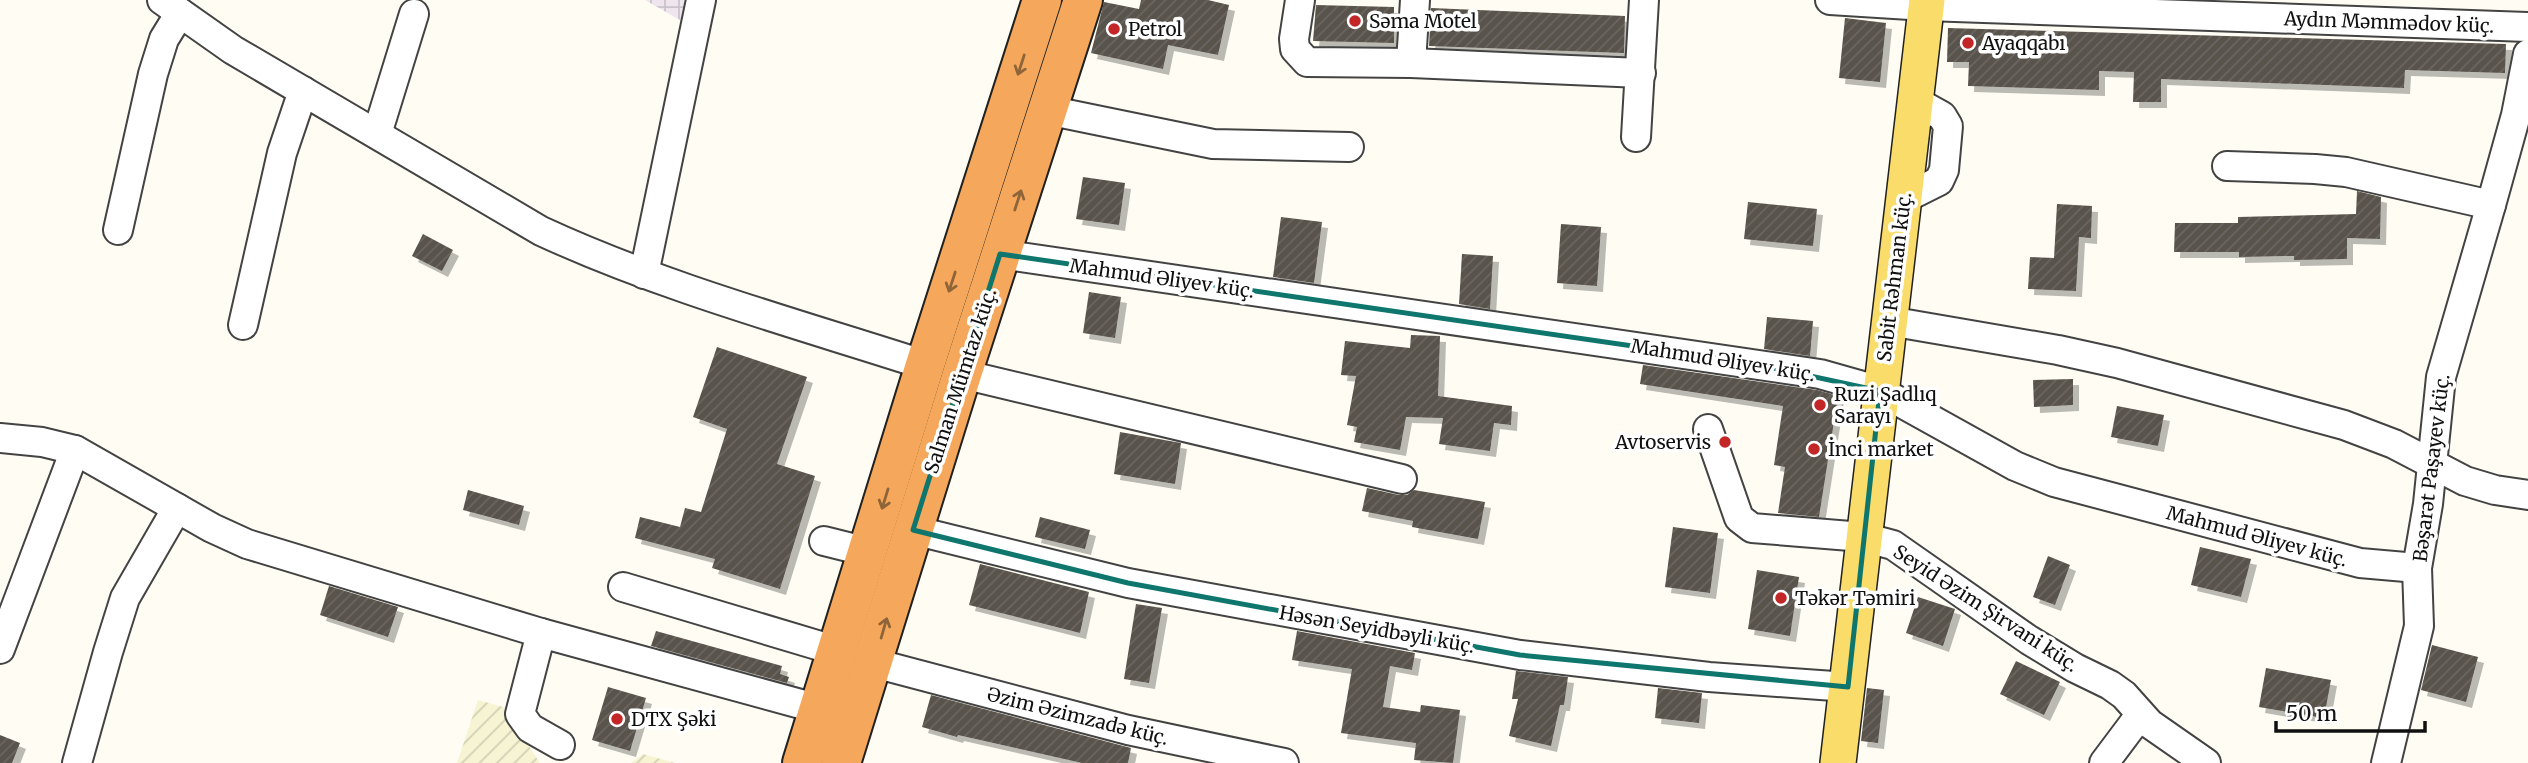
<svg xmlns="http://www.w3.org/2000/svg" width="2528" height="763" font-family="Merriweather,serif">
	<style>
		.industrial { fill: url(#industrial-grid) }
		.farmland { fill: url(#farmland-furrows) }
		.building { fill: url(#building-hatch); filter: url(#shadow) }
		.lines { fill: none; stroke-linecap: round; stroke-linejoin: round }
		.minor-casing { stroke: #434343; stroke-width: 32 }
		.major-casing { stroke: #212121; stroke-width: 38 }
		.highway-casing { stroke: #212121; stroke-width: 42 }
		.minor { stroke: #fff; stroke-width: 28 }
		.major { stroke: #f9dc69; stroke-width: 35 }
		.highway { stroke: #f5a85b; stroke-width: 38 }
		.oneway { stroke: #8e6439 }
		.marked { fill: none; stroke: #0f766e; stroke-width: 5; stroke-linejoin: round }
		.poi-dot { fill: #c32626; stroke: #fff; stroke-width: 2.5 }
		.labels { text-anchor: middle; stroke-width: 7; stroke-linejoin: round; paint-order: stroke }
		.poi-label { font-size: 19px; fill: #101010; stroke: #fff; text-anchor: start }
		.street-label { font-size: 19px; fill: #101010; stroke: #fff }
	</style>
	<defs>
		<pattern id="industrial-grid" width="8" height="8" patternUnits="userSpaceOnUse" patternTransform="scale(1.75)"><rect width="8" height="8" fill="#eee5ee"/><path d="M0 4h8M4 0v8" fill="none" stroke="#cbc3cb"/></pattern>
		<pattern id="farmland-furrows" width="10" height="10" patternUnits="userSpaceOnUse" patternTransform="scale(1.75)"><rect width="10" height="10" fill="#f6f4d3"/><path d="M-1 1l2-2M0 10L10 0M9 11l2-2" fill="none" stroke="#d2d0b4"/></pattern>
		<pattern id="building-hatch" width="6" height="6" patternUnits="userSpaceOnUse" patternTransform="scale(1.75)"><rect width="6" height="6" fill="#59524c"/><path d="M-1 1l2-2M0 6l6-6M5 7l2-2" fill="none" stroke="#6c6661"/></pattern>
		<filter id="shadow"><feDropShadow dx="6" dy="6" stdDeviation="0" flood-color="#0004"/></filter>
	</defs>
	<rect width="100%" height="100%" fill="#fffdf3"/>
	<path class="industrial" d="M 645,0 L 691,0 L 685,23 Z"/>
	<g class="farmland">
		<path d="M 478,700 L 503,707 L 540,763 L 457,763 Z"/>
		<path d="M 643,754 L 675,763 L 631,763 Z"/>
	</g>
	<g class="building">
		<path d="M 1141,0 L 1208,0 L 1229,5 L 1218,55 L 1168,45 L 1163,69 L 1091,53 L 1104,2 L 1139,9 Z"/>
		<path d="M 1316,5 L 1394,7 L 1394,43 L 1313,41 Z"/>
		<path d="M 1431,8 L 1625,16 L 1624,53 L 1429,46 Z"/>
		<path d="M 1845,18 L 1886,23 L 1880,82 L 1839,78 Z"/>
		<path d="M 1948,28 L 2506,44 L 2505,73 L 2405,70 L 2404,88 L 2161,79 L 2161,102 L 2133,102 L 2134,72 L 2099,71 L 2099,90 L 1968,86 L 1969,62 L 1947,62 Z"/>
		<path d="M 1083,177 L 1125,183 L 1119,225 L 1076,219 Z"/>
		<path d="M 2357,191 L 2381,197 L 2380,239 L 2347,238 L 2347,259 L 2294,260 L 2294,256 L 2239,257 L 2239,252 L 2174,252 L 2175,223 L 2238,223 L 2238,217 L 2356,214 Z"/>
		<path d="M 1748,202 L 1817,209 L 1813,246 L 1744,239 Z"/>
		<path d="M 2057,204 L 2092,206 L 2091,238 L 2079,237 L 2076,291 L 2028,289 L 2030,257 L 2054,258 Z"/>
		<path d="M 1281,217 L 1322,222 L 1314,283 L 1273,277 Z"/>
		<path d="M 1561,224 L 1601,227 L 1597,286 L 1557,283 Z"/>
		<path d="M 423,234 L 453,250 L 442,271 L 412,256 Z"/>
		<path d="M 1462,254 L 1493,256 L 1490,309 L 1459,304 Z"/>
		<path d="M 1089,292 L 1121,297 L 1115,338 L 1083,333 Z"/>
		<path d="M 1767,317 L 1813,321 L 1810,356 L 1764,349 Z"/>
		<path d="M 1411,335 L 1440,336 L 1438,396 L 1512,406 L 1511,425 L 1494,423 L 1490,451 L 1439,444 L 1443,418 L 1406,417 L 1400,450 L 1354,442 L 1357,427 L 1347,425 L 1356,376 L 1341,375 L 1345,341 L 1410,348 Z"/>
		<path d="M 717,347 L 807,377 L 777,464 L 815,476 L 780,589 L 712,568 L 715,559 L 635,538 L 640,517 L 680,527 L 685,508 L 701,512 L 727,429 L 693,417 Z"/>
		<path d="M 1643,365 L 1817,390 L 1838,396 L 1819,517 L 1778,513 L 1785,467 L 1774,465 L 1783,406 L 1640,384 Z"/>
		<path d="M 2073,379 L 2073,405 L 2034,407 L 2033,380 Z"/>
		<path d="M 2117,406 L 2164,415 L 2158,446 L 2111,437 Z"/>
		<path d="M 1120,432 L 1181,443 L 1175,484 L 1114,474 Z"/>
		<path d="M 1367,488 L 1399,495 L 1407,495 L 1414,490 L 1485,502 L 1478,539 L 1412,527 L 1413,521 L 1362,511 Z"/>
		<path d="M 468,490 L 524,506 L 519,525 L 463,510 Z"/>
		<path d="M 1040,517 L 1090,530 L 1085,549 L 1035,537 Z"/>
		<path d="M 1673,527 L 1718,533 L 1710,593 L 1665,587 Z"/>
		<path d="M 2200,547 L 2251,559 L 2241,597 L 2191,585 Z"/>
		<path d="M 2048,556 L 2070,565 L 2055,605 L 2033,597 Z"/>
		<path d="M 980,564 L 1089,592 L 1080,633 L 969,605 Z"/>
		<path d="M 1757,570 L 1799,577 L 1790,636 L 1748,629 Z"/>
		<path d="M 329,586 L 398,607 L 388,637 L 320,615 Z"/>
		<path d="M 1918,597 L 1955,609 L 1943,646 L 1906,633 Z"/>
		<path d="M 1136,604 L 1162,608 L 1149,683 L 1124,679 Z"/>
		<path d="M 656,631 L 782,666 L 780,674 L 789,677 L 787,683 L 651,646 Z"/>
		<path d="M 1297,631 L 1415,653 L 1412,670 L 1390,666 L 1383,707 L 1420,712 L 1421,705 L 1460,710 L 1453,763 L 1414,760 L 1416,743 L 1341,733 L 1352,669 L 1292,660 Z"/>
		<path d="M 2432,645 L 2478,657 L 2466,702 L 2421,690 Z"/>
		<path d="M 2016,661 L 2060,682 L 2044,715 L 2000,694 Z"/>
		<path d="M 2266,668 L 2331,680 L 2324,718 L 2259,707 Z"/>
		<path d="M 1516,671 L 1568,677 L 1564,705 L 1560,705 L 1551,746 L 1509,736 L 1518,699 L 1512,699 Z"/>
		<path d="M 608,687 L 646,698 L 630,751 L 592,740 Z"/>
		<path d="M 1658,688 L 1702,693 L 1699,723 L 1655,718 Z"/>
		<path d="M 1867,688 L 1884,690 L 1878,743 L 1861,741 Z"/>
		<path d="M 931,695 L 1131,748 L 1128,763 L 1082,763 L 958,735 L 957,737 L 922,727 Z"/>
		<path d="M 0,735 L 20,743 L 12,763 L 0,763 Z"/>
	</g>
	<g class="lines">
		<defs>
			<g id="minor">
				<path d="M 162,0 L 233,50 L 541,231 C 662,287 798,324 925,365"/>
				<path d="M 1300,0 L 1294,39 L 1295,49 L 1307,62 L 1411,63 L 1641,73"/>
				<path d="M 1830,0 L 1926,6 L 2528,27"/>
				<path d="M 1411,63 L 1415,0"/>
				<path d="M 1047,110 L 1213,144 L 1349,147"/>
				<path d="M 377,134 L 414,14"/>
				<path d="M 1636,137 L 1644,0"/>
				<path d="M 2227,166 L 2315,169 L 2346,172 L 2491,205"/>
				<path d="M 1903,199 L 1939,181 L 1944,170 L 1948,126 L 1942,116 L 1915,101"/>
				<path d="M 118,230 L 153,74 L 164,39 L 180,13"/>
				<path d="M 1000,254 L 1820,374 L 1880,391 L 2015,466 L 2054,482 L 2360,563 L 2417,568"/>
				<path d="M 644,274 L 701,0"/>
				<path d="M 1889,321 L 2058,350 L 2117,363 L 2344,425 L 2394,444 L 2465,481 L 2495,490 L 2528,495"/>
				<path d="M 243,325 L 282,153 L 303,91"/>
				<path d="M 962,374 L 1402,479"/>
				<path d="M 1708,429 L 1739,518 L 1752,528 L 1863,537 L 1893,545 L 2029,640 L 2075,668 L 2110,685 L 2124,695 L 2150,724 L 2206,763"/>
				<path d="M 0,438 L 42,442 L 75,450 L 212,528 L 247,544 L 541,633 L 819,709"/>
				<path d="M 913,530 L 1128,583 L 1520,655 L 1709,677 L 1848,687"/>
				<path d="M 824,541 L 868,552"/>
				<path d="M 623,587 L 837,651"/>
				<path d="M 541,633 L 520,714 L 530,728 L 560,745"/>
				<path d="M 0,649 L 75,450"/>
				<path d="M 874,663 L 1128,730 L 1284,763"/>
				<path d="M 77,763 L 108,652 L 125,598 L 177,508"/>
				<path d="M 2104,763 L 2140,715"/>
				<path d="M 2386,763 L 2419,626 L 2417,568 L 2428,504 L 2441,377 L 2491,205 L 2516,115 L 2528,54"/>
			</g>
			<path id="major" d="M 1838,763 L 1927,0"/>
			<g id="highway">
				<path d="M 802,763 L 925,365 L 1042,0"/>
				<path d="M 841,763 L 962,374 L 1083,0"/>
			</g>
		</defs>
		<use href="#minor" class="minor-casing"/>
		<use href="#major" class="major-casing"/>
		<use href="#highway" class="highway-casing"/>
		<use href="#minor" class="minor"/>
		<use href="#major" class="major"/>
		<use href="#highway" class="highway"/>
	</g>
	<defs><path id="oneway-shaft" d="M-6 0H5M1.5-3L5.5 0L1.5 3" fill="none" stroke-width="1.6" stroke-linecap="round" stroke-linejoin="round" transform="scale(1.75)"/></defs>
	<g class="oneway">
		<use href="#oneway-shaft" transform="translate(1021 65) rotate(108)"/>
		<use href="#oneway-shaft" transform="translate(1018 200) rotate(-72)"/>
		<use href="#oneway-shaft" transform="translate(952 282) rotate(108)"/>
		<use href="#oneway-shaft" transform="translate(885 499) rotate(107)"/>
		<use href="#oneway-shaft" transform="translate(884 628) rotate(-74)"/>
	</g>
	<path class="marked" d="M 1000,254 L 1750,363 L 1880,391 L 1848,687 L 1520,655 L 1128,583 L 913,530 Z"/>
	<g class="poi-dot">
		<circle cx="1355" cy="21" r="7"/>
		<circle cx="1114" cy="29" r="7"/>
		<circle cx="1968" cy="43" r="7"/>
		<circle cx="1820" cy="405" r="7"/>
		<circle cx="1725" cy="442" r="7"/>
		<circle cx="1814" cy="449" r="7"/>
		<circle cx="1781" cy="598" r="7"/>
		<circle cx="617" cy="719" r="7"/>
	</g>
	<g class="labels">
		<g class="poi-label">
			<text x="1369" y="28">Səma Motel</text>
			<text x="1128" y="36">Petrol</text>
			<text x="1982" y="50">Ayaqqabı</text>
			<text x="1834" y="401">Ruzi Şadlıq<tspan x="1834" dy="22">Sarayı</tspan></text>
			<text x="1711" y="449" text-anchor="end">Avtoservis</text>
			<text x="1828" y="456">İnci market</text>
			<text x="1795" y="605">Təkər Təmiri</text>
			<text x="631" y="726">DTX Şəki</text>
		</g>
		<g class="street-label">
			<text transform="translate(2389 22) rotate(2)" y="7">Aydın Məmmədov küç.</text>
			<text transform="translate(1894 277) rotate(-83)" y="7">Sabit Rəhman küç.</text>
			<text transform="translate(1162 278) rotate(8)" y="7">Mahmud Əliyev küç.</text>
			<text transform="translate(1723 360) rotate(9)" y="7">Mahmud Əliyev küç.</text>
			<text transform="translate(960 381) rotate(-72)" y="7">Salman Mümtaz küç.</text>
			<text transform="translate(2431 468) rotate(-83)" y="7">Bəşarət Paşayev küç.</text>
			<text transform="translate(2257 536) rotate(15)" y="7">Mahmud Əliyev küç.</text>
			<text transform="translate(1986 608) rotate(33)" y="7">Seyid Əzim Şirvani küç.</text>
			<text transform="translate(1377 629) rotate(10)" y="7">Həsən Seyidbəyli küç.</text>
			<text transform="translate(1078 716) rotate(14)" y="7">Əzim Əzimzadə küç.</text>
		</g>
	</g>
	<path d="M2276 721v10h149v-10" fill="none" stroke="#101010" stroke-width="3.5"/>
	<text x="2286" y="721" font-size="21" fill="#101010" stroke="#ffffff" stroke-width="5" paint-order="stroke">50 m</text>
</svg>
